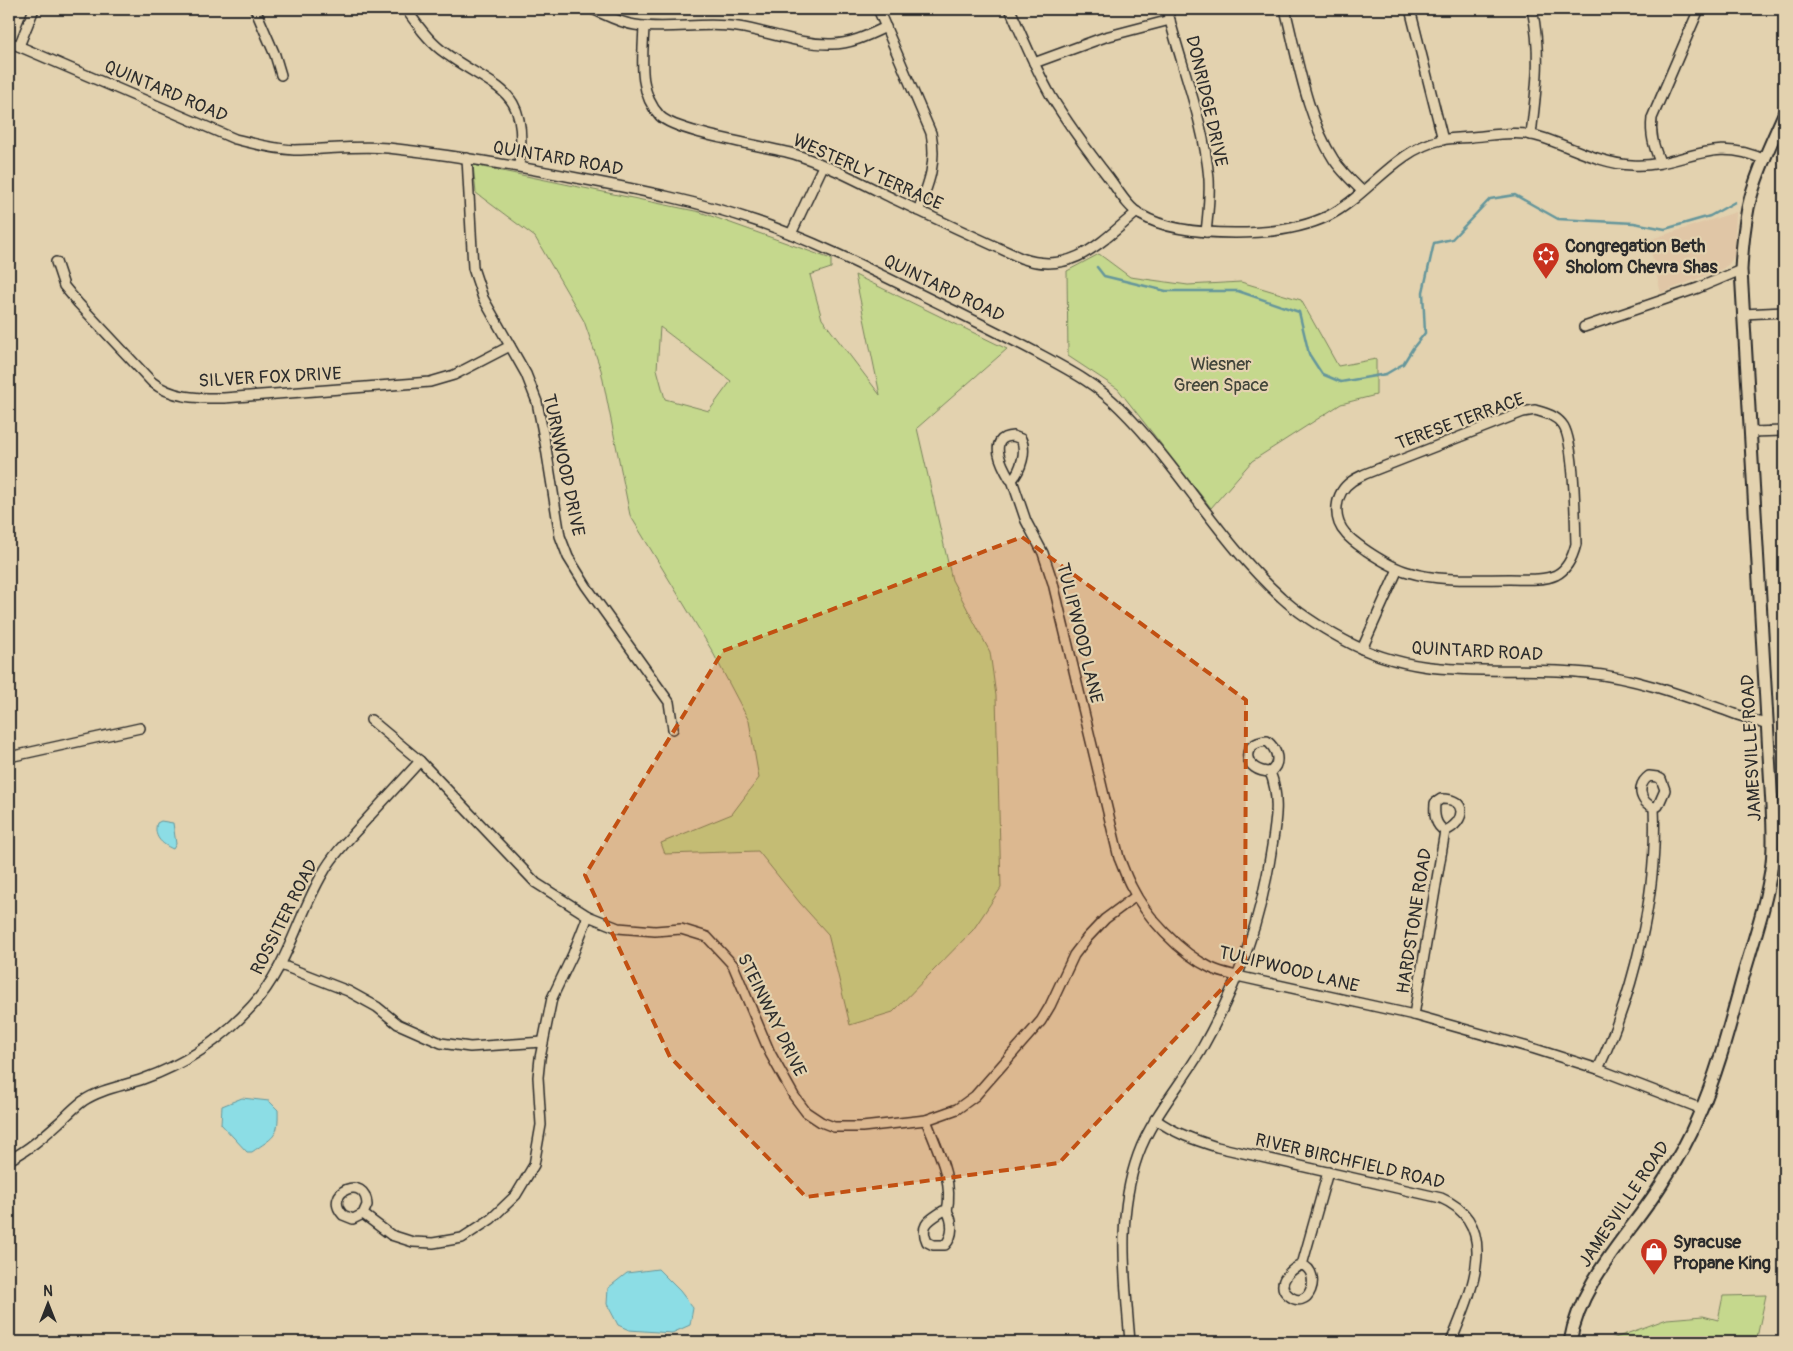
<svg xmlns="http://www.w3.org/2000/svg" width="1793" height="1351" font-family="Pangolin,sans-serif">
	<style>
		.built { fill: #e0c6a6 }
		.green { fill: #c5d88d; stroke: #78825c; fill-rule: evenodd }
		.water { fill: #8cdde5; stroke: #65969b }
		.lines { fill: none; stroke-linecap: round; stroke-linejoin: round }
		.stream { stroke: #65969b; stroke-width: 2.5 }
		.street-casing { stroke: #2b2b2b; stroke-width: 12 }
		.secondary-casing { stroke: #2b2b2b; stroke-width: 15 }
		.street { stroke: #e3d2af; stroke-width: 9 }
		.secondary { stroke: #e3d2af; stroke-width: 11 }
		.marked { fill: #c25012; fill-opacity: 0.2; stroke: #c25012; stroke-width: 4; stroke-dasharray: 10 6; stroke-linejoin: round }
		.labels { text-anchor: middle; stroke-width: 4.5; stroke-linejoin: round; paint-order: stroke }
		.street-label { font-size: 18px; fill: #2b2b2b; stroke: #e3d2af }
		.poi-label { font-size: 18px; font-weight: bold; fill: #2b2b2b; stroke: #e3d2af; text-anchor: start }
		.park-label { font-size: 18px; fill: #42453a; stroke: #e3d2af }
	</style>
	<rect width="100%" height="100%" fill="#e3d2af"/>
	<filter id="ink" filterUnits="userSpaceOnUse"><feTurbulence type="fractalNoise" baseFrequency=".02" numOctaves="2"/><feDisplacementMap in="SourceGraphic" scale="10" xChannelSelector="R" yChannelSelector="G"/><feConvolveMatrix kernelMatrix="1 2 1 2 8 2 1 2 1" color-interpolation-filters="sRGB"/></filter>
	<g filter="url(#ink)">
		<path class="built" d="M 1736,212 L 1734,256 L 1729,264 L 1722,269 L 1661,293 L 1648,240 Z"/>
		<g class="green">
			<path d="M 473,165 L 700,212 L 831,259 L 831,268 L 810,275 L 822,319 L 880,395 L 855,275 L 1007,349 L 917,428 L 952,580 L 990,652 L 996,696 L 1001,888 L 973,930 L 893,1012 L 850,1025 L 828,934 L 800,903 L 758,851 L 665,854 L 661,843 L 732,814 L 759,778 L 749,721 L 711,649 L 630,515 L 601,370 L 584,321 L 535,237 L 476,193 ZM 660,327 L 731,381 L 709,411 L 665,399 L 657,369 Z"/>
			<path d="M 1099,254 L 1130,277 L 1188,285 L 1241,282 L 1301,300 L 1338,366 L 1376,359 L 1376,395 L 1341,404 L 1252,461 L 1211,508 L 1118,389 L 1068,356 L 1067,271 Z"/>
			<path d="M 1766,1295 L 1756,1342 L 1604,1342 L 1667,1319 L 1703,1316 L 1718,1320 L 1723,1296 Z"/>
		</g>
		<g class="water">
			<path d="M 161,821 L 173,823 L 176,844 L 173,849 C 161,844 153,836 157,823 Z"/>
			<path d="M 242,1098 L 269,1101 L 278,1110 C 279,1138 273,1137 252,1152 L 247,1152 L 221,1124 L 222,1106 Z"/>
			<path d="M 658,1269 L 680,1291 L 693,1308 L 690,1325 L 672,1333 L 629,1330 L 618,1325 L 607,1304 L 608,1288 L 627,1273 Z"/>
		</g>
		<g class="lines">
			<path class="stream" d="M 1097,267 L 1104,276 L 1166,291 L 1238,291 L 1299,312 L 1309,354 L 1322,374 L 1341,382 L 1386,374 L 1403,364 L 1413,348 L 1425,333 L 1423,292 L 1434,243 L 1452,239 L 1490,199 L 1515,195 L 1558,219 L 1634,223 L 1665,229 L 1710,216 L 1735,202"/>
			<defs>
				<g id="street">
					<path d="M 255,9 L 275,55 L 281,75"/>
					<path d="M 406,9 C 416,23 427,39 441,50 C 495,91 530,84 519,166"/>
					<path d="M 592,9 C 606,15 620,23 635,25 C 669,31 704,21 738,27 C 770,32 800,45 832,44 C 851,44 869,35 886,27"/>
					<path d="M 878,9 L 931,133 C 937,163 929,183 918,211"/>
					<path d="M 1010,9 C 1023,38 1035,68 1051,96 C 1068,124 1088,151 1109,178 C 1118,190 1128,208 1141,215 C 1166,230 1206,233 1235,233 C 1266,233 1299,230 1328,216 C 1368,196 1395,150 1441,140 C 1451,138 1462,138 1472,137 C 1494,135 1519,130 1540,137 C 1570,146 1600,164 1632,165 C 1683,168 1710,134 1765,160"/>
					<path d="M 1167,9 C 1181,66 1204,120 1209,179 C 1210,197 1208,215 1206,232"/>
					<path d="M 1285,9 C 1297,56 1307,119 1334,160 C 1342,172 1352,181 1362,191"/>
					<path d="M 1410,9 L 1443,140"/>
					<path d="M 644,26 C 643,56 637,92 660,116 C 677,133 766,146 794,154 C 828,165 862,183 894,199 C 936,219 979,239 1021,258 C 1072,276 1101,242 1137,212"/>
					<path d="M 9,42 L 235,139 C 255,144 273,149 294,150 C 325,150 356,145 388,148 C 453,155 517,166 582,179 C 640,190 700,202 756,221 C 826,245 892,281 959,313 C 987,327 1015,341 1043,356 C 1071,371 1097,385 1120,408 C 1179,466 1219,541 1281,597 C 1299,614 1322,628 1344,640 C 1423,684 1502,664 1587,673 C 1638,678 1687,697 1735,714 C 1746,718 1757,721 1767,725"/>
					<path d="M 19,46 L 34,9"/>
					<path d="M 1034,63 L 1105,37 L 1170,20"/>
					<path d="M 1531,135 C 1536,89 1542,55 1532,9"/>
					<path d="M 467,158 L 473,268 L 483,298 L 526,374 L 537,402 L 546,448 L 560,536 L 568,557 L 586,586 L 669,702 L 673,729"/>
					<path d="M 1660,162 C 1654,147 1650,135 1652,118 L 1699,9"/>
					<path d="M 791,234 L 823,166"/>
					<path d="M 56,262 L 64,286 L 78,303 L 152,382 C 173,399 199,398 224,398 L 430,382 L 454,375 L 510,346"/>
					<path d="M 1743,314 L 1784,312"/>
					<path d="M 1584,327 L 1698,288 L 1741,270"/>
					<path d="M 1535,410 C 1545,413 1555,415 1562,424 C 1575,438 1575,521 1576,544 C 1573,556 1568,569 1556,575 C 1543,581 1524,579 1510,579 C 1477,579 1440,582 1408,572 C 1393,568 1379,559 1367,551 C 1360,546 1352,541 1346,534 C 1332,519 1334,493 1352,481 C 1356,478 1361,476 1365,474 L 1523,412 Z"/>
					<path d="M 1751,432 L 1784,431"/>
					<path d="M 1013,436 L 1021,439 C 1027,451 1021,470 1012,480 L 1010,479 C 1003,467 986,437 1013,436 Z"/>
					<path d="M 1012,480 L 1026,521 L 1043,553 L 1053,583 L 1119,858 C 1123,867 1126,877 1131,886 C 1146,917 1180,953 1211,968 C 1219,972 1229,974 1237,976 L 1414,1015 L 1535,1049 L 1598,1069 L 1702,1109"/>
					<path d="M 1362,649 L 1398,569"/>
					<path d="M 371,720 L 420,761 L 536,883 L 588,916 L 618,928 L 655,931 L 681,929 L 707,937 L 733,965 L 770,1053 L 794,1096 L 806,1112 L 821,1122 L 834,1127 L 862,1127 L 926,1120 L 957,1109 L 975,1096 L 1041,1021 L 1050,1006 L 1074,955 L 1087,938 L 1105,919 L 1136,896"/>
					<path d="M 1267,741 C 1277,749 1282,763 1270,772 C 1244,772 1238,743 1267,741 Z"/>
					<path d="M 9,757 L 140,728"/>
					<path d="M 1649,776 L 1657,777 L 1661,779 L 1665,790 L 1658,806 C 1647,811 1631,789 1649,776 Z"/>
					<path d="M 1441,799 C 1468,798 1466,822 1445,831 C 1435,825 1434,815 1435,803 Z"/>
					<path d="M 281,965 L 348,991 L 377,1007 L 398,1024 L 441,1043 L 470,1047 L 543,1042"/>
					<path d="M 1414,1015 L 1445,831"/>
					<path d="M 1598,1069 C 1634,993 1658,893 1654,808"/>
					<path d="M 1155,1119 C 1174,1133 1195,1140 1217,1147 L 1441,1198 C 1504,1225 1469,1297 1451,1342"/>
					<path d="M 926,1120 C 937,1149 954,1180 947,1211"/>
					<path d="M 9,1160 C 30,1149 46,1134 63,1119 C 69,1113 76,1106 83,1101 C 101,1089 123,1086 143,1079 C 186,1064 222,1039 252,1006 C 288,967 297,917 323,873 C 334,853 351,837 366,820 C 384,800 402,781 420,761"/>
					<path d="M 943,1211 L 947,1211 C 953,1221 954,1236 945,1245 L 933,1245 L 927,1242 C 919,1224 930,1220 943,1211 Z"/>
					<path d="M 363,1214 L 367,1205 C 366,1173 322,1192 343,1215 L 353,1219 L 363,1214 L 391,1235 L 413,1242 L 433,1243 L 462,1238 L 491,1219 L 516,1195 L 534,1165 L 541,1125 L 538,1077 L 540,1058 L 552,998 L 573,954 L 588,916"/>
					<path d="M 1302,1265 C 1323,1272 1309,1315 1287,1294 C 1275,1283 1292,1268 1302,1265 Z"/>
					<path d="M 1302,1265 L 1328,1172"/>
					<path d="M 1130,1342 C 1125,1279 1116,1216 1138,1155 C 1152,1117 1179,1087 1200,1052 C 1238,985 1261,922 1272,846 C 1276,821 1280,796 1270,772"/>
				</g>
				<path id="secondary" d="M 1570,1342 C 1581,1278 1632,1233 1664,1180 C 1677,1160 1689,1139 1698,1117 C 1718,1072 1730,1024 1743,977 C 1754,939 1767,902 1772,863 C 1774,844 1773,825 1772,806 L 1741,270 C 1742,249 1744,229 1748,208 C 1755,176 1771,144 1784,114"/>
			</defs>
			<use href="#street" class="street-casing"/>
			<use href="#secondary" class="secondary-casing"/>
			<use href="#street" class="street"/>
			<use href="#secondary" class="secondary"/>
		</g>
	</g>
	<path class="marked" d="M 1022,537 L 1246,700 L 1245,964 L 1059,1163 L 806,1197 L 670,1057 L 585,875 L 723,651 Z"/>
	<defs>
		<symbol id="synagogue-pin" viewBox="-11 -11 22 30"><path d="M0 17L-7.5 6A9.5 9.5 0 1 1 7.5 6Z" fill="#c8321e" stroke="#e3d2af"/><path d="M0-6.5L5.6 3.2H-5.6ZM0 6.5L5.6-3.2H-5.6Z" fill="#fff"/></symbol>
		<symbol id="shop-pin" viewBox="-11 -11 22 30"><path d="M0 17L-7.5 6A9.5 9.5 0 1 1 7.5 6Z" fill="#c8321e" stroke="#e3d2af"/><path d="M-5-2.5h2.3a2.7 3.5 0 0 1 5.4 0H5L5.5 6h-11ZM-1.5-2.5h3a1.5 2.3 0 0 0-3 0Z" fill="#fff"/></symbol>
	</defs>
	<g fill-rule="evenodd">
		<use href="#synagogue-pin" x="1530" y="240" width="32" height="43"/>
		<use href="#shop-pin" x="1638" y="1236" width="32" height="43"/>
	</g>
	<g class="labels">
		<g class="street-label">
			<text transform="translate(166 91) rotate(23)" y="6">QUINTARD ROAD</text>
			<text transform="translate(1207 101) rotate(77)" y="6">DONRIDGE DRIVE</text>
			<text transform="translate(558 158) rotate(10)" y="6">QUINTARD ROAD</text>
			<text transform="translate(868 172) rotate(24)" y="6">WESTERLY TERRACE</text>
			<text transform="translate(944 288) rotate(26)" y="6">QUINTARD ROAD</text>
			<text transform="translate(270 377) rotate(-3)" y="6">SILVER FOX DRIVE</text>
			<text transform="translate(1460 421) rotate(-20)" y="6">TERESE TERRACE</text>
			<text transform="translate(564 465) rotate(78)" y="6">TURNWOOD DRIVE</text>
			<text transform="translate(1080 633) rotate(76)" y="6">TULIPWOOD LANE</text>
			<text transform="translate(1477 651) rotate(3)" y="6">QUINTARD ROAD</text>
			<text transform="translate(1751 748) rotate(-93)" y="6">JAMESVILLE ROAD</text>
			<text transform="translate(284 917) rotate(-63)" y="6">ROSSITER ROAD</text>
			<text transform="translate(1414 921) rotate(-81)" y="6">HARDSTONE ROAD</text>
			<text transform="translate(1289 969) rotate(14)" y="6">TULIPWOOD LANE</text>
			<text transform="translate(772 1015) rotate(64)" y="6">STEINWAY DRIVE</text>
			<text transform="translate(1350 1161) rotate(13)" y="6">RIVER BIRCHFIELD ROAD</text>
			<text transform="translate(1624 1204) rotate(-56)" y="6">JAMESVILLE ROAD</text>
		</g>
		<g class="poi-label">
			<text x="1565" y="252">Congregation Beth<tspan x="1565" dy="21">Sholom Chevra Shas</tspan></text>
			<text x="1673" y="1248">Syracuse<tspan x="1673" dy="21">Propane King</tspan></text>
		</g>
		<g class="park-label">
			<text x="1221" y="370">Wiesner<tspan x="1221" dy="21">Green Space</tspan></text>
		</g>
	</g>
	<rect width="1793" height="1351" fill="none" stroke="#e3d2af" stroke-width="30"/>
	<rect x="15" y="15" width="1763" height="1321" fill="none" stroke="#2b2b2b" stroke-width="2" filter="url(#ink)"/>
	<g transform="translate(48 1304)" stroke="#e3d2af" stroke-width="4" paint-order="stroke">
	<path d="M0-4L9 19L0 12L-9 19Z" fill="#2b2b2b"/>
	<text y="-8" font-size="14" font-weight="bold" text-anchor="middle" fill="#2b2b2b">N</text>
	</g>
</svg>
